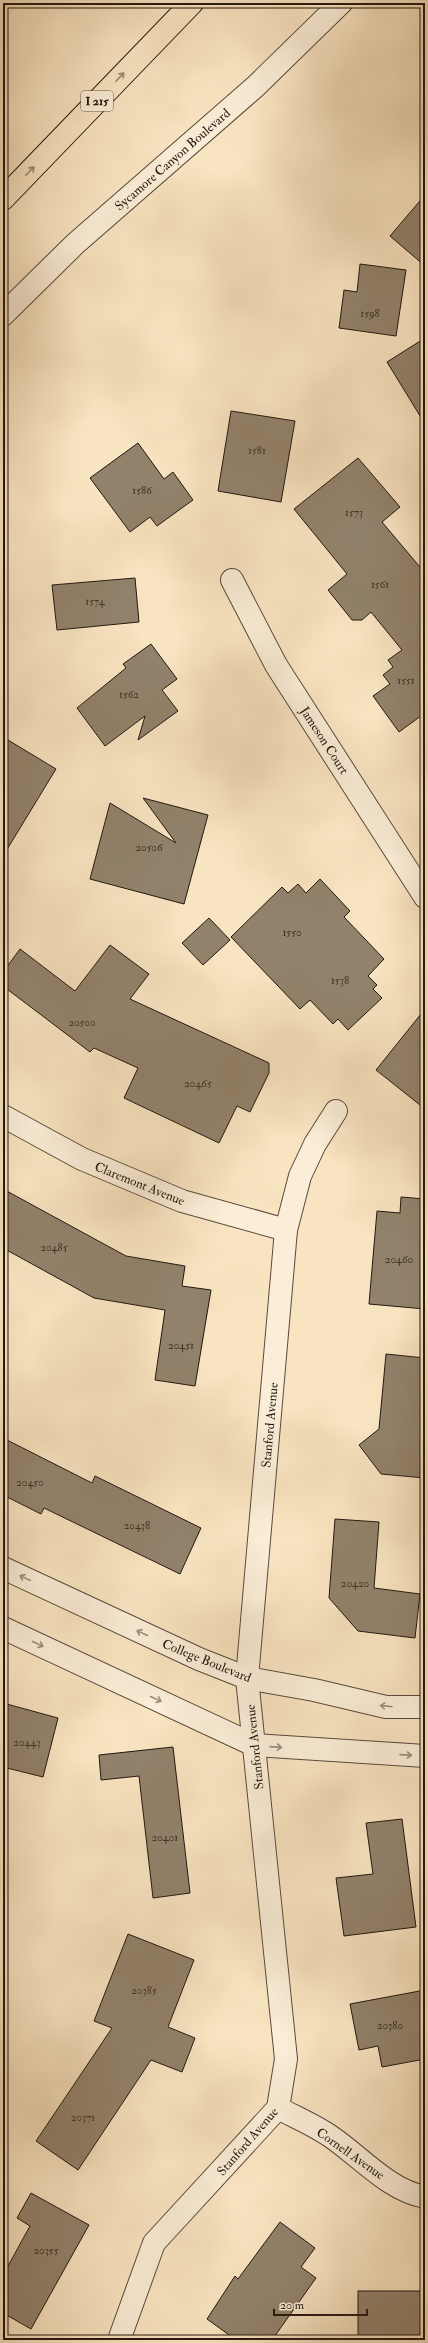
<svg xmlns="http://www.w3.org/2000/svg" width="428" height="2343" font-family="'IM FELL Double Pica',serif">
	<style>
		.building { fill: #92826c; stroke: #22170f }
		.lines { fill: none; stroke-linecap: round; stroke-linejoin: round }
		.minor-casing { stroke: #584a3c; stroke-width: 24 }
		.highway-casing { stroke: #22170f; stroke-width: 24 }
		.minor { stroke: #fbedd7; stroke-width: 22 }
		.highway { stroke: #f9e4c1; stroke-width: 22 }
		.oneway { stroke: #988871 }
		.oneway2 { stroke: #998d7d }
		.labels { text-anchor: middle; stroke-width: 3; stroke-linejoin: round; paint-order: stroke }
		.number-label { font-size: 11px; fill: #3e3226 }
		.shield { fill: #fbedd7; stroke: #63574b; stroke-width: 1 }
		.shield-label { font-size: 12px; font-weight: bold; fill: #22170f }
		.street-label { font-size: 13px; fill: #22170f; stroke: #fbedd7 }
	</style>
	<rect width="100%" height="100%" fill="#f9e4c1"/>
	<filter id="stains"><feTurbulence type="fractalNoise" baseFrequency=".005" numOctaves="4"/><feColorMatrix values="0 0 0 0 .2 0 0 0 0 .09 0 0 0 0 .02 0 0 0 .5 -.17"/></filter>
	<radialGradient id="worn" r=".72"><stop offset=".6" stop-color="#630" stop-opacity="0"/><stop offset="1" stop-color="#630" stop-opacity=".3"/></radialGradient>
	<g class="building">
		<path d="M 425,195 L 425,266 L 390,236 Z"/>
		<path d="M 360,264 L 406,270 L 396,336 L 339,328 L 344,290 L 357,292 Z"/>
		<path d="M 425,338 L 425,424 L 387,362 Z"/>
		<path d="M 231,411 L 295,421 L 281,502 L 218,491 Z"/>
		<path d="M 138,443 L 164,479 L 173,472 L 193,500 L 157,526 L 150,517 L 130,532 L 90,478 Z"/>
		<path d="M 358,458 L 400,507 L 382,522 L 425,573 L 425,713 L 399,732 L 373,696 L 390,684 L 383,675 L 393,667 L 388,660 L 402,650 L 371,612 L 362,620 L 352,620 L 328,590 L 347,574 L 294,509 Z"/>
		<path d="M 135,578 L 139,622 L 57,630 L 52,585 Z"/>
		<path d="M 151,644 L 177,679 L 162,690 L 178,711 L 138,740 L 145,716 L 105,746 L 77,708 L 126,668 L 123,664 Z"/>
		<path d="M 3,737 L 56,769 L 3,856 Z"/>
		<path d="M 143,798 L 208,815 L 184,904 L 90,879 L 110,803 L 176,843 Z"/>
		<path d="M 320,879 L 350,911 L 344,917 L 384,959 L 368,976 L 377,985 L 373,989 L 382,998 L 348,1030 L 338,1019 L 333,1024 L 310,1000 L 300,1009 L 231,937 L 282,887 L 288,893 L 298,884 L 306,893 Z"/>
		<path d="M 209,918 L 230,940 L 203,965 L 182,943 Z"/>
		<path d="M 110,945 L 149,974 L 130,999 L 269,1063 L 269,1073 L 250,1112 L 237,1106 L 219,1143 L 124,1098 L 138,1068 L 94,1048 L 90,1052 L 3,986 L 3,972 L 20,949 L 75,991 Z"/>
		<path d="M 425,1009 L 425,1109 L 376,1070 Z"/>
		<path d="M 3,1189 L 126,1256 L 185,1266 L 182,1286 L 211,1290 L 195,1386 L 155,1380 L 165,1310 L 94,1298 L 3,1248 Z"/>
		<path d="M 401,1197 L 425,1199 L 425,1309 L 369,1304 L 377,1211 L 400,1213 Z"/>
		<path d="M 386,1354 L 425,1358 L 425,1478 L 381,1474 L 359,1445 L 379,1429 Z"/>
		<path d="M 3,1438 L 92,1483 L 95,1476 L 201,1528 L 180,1574 L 44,1508 L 41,1514 L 3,1495 Z"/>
		<path d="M 335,1519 L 379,1522 L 374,1588 L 420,1594 L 415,1638 L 358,1631 L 329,1598 Z"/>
		<path d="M 3,1703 L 58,1718 L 43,1777 L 3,1767 Z"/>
		<path d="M 173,1747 L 190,1893 L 153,1898 L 139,1776 L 101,1780 L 99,1755 Z"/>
		<path d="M 402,1819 L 416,1927 L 344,1936 L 336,1878 L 373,1874 L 366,1823 Z"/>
		<path d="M 128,1934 L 194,1960 L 168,2027 L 195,2038 L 182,2072 L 151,2060 L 78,2170 L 36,2141 L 112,2028 L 94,2021 Z"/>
		<path d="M 425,1990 L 425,2059 L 382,2067 L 378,2046 L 359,2050 L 350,2004 Z"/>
		<path d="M 31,2193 L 89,2225 L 31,2329 L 3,2313 L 3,2275 L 30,2226 L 17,2218 Z"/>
		<path d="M 280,2222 L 315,2248 L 301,2267 L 316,2278 L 272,2340 L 236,2340 L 207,2319 L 235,2276 L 238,2279 Z"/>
		<rect x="358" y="2291" width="67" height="49"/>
	</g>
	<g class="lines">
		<defs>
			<g id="minor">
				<path d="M 3,315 L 75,244 L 256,86 L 341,3"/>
				<path d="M 232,580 L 276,665 L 425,897"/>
				<path d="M 3,1116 L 82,1159 L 182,1201 L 286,1230"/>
				<path d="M 3,1568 L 199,1659 L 247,1678 L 314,1690 L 386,1707 L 425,1707"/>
				<path d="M 3,1628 L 254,1745 L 425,1756"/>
				<path d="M 278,2108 C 295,2117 314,2125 330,2136 C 360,2156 388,2190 425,2197"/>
				<path d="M 119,2340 L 154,2243 L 278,2108 L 286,2059 L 247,1678 L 286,1230 L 300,1176 L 315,1144 L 336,1111"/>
			</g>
			<path id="highway" d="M 3,199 L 192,3"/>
		</defs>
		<use href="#minor" class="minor-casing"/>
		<use href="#highway" class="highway-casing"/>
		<use href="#minor" class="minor"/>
		<use href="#highway" class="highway"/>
	</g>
	<defs><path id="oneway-shaft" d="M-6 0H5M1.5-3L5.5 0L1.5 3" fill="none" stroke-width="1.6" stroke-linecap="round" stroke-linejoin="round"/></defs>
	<g class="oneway">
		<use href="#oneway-shaft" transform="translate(120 77) rotate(-46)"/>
		<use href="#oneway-shaft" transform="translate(30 171) rotate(-46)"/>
	</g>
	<g class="oneway2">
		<use href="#oneway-shaft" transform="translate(25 1578) rotate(-155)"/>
		<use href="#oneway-shaft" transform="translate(142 1633) rotate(-155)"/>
		<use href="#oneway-shaft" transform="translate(38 1644) rotate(25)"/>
		<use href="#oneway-shaft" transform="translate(156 1699) rotate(25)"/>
		<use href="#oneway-shaft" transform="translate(386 1706) rotate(-173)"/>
		<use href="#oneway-shaft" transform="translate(276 1747) rotate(4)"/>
		<use href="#oneway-shaft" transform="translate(406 1755) rotate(4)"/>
	</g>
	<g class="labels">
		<g class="number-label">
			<text x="370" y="317">1598</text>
			<text x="257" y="454">1581</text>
			<text x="142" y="494">1586</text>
			<text x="354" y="516">1573</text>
			<text x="380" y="588">1561</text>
			<text x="95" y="605">1574</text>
			<text x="406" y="684">1551</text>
			<text x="129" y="698">1562</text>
			<text x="149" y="851">20506</text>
			<text x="292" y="936">1550</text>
			<text x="340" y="984">1538</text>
			<text x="82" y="1026">20500</text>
			<text x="198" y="1087">20465</text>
			<text x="54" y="1251">20485</text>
			<text x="399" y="1263">20460</text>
			<text x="181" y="1349">20451</text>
			<text x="30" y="1486">20450</text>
			<text x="137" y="1529">20438</text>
			<text x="355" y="1587">20420</text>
			<text x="27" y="1746">20443</text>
			<text x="165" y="1841">20401</text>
			<text x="144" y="1994">20385</text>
			<text x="390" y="2029">20380</text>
			<text x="83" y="2121">20371</text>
			<text x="46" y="2254">20355</text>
		</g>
		<rect class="shield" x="81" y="91" width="32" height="20" rx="3"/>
		<g class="shield-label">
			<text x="97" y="105">I 215</text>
		</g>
		<g class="street-label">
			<text transform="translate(172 159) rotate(-41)" y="5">Sycamore Canyon Boulevard</text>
			<text transform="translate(325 740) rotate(57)" y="5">Jameson Court</text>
			<text transform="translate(140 1183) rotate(22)" y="5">Claremont Avenue</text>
			<text transform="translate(269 1425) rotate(-85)" y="5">Stanford Avenue</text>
			<text transform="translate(207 1660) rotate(22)" y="5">College Boulevard</text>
			<text transform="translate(254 1747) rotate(-96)" y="5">Stanford Avenue</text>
			<text transform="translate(247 2141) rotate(-49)" y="5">Stanford Avenue</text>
			<text transform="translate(351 2153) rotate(35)" y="5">Cornell Avenue</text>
		</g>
	</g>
	<rect width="428" height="2343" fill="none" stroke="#f9e4c1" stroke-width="16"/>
	<rect x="4" y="4" width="420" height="2335" fill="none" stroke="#22170f" stroke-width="2"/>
	<rect x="8" y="8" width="412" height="2327" fill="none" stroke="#22170f"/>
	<path d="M274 2309v6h93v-6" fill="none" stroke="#22170f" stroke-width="2"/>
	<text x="280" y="2309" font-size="12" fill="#22170f" stroke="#fbedd7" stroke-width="3" paint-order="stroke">20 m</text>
	<rect width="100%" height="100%" filter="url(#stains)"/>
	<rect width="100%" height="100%" fill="url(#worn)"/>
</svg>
